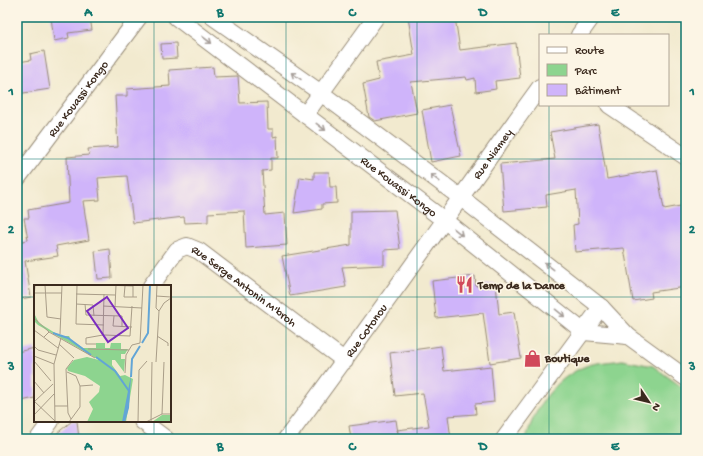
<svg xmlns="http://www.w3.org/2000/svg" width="703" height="456" font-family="'Gochi Hand',sans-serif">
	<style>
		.green { fill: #8dd48f; stroke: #647f56 }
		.building { fill: #cfb4fa }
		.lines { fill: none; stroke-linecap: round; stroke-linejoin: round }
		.minor-casing { stroke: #968a76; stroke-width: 18 }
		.minor { stroke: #fff; stroke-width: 16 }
		.oneway { stroke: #a79f9a }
		.grid { fill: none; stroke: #0f766e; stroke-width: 1; stroke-opacity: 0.55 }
		.labels { text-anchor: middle; stroke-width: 3; stroke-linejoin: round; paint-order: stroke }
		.street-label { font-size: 12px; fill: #3b2a1e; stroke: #fcf5e5 }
		.poi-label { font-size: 12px; font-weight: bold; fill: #3b2a1e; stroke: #fcf5e5; text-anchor: start }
		.inset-river { fill: none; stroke: #62a5d6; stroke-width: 2 }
		.inset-road { fill: none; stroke: #a99d88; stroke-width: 1 }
		.view { fill: #7b2cbf; fill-opacity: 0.15; stroke: #7b2cbf; stroke-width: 2 }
		.inset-edge { fill: none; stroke: #3b2a1e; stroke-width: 2 }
		.neatline { fill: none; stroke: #0f766e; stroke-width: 1.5 }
		.grid-label { font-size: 13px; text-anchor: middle; font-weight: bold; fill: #0f766e }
	</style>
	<rect width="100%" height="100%" fill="#fcf5e5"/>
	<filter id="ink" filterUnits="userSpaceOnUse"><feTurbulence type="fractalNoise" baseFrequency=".025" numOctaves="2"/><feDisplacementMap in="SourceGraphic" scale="8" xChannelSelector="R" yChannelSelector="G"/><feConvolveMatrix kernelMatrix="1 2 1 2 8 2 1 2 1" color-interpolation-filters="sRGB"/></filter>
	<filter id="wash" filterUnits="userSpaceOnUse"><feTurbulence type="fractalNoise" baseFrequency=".012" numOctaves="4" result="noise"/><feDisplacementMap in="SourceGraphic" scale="16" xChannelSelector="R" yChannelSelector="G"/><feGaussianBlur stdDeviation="0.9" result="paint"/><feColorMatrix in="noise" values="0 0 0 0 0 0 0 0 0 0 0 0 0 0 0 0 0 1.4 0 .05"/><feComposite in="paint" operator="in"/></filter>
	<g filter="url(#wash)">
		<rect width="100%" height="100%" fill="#f2eacf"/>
		<path class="green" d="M 622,360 L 653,366 L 686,390 L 686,439 L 526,439 C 534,408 555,378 586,366 C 596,362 611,362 622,360 Z"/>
		<g id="blocks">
			<g class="building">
				<path d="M 51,17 L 90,17 L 92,30 L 68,33 L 69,38 L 54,41 Z"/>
				<path d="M 408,17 L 455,17 L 460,50 L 516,43 L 520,78 L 495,81 L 496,89 L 476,92 L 475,78 L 467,80 L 466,77 L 411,82 L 417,113 L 375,121 L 369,117 L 363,84 L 379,80 L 376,62 L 414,55 Z"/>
				<path d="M 176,43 L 177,58 L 162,59 L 161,44 Z"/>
				<path d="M 44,51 L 50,89 L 17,94 L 17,74 L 19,73 L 18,62 L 31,60 L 30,54 Z"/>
				<path d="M 213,67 L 214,77 L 238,76 L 240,103 L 267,102 L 268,129 L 273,129 L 273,137 L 277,136 L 278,158 L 271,158 L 271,170 L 262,171 L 265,215 L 285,213 L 287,245 L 246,248 L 244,211 L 208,213 L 208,222 L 185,223 L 184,217 L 133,223 L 127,176 L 98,178 L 100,200 L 83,201 L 89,240 L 56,246 L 58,256 L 25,261 L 31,297 L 17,300 L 17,242 L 28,240 L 24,218 L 29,218 L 28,210 L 69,203 L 67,157 L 89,155 L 88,149 L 118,147 L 115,96 L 127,96 L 127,89 L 170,86 L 169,70 Z"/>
				<path d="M 450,105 L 461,156 L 431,162 L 422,110 Z"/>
				<path d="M 598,124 L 607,179 L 657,170 L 664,209 L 686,205 L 686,287 L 651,292 L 652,298 L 633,301 L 624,248 L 575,252 L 573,225 L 578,224 L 576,190 L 546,195 L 547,207 L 504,211 L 500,164 L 555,159 L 550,132 Z"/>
				<path d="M 314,172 L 329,172 L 330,187 L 336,187 L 337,203 L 322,204 L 322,209 L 294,213 L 300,177 L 314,179 Z"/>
				<path d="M 395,210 L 400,249 L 384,250 L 384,265 L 342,267 L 346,287 L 290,296 L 282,256 L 351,245 L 351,211 Z"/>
				<path d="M 110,249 L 112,278 L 98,279 L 95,251 Z"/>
				<path d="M 475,276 L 476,286 L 496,284 L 499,314 L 514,312 L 521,358 L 490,363 L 483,313 L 436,318 L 432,281 Z"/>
				<path d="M 441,346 L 444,371 L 491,366 L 494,402 L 475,404 L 476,414 L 448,416 L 451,439 L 351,439 L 349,426 L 396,420 L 398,433 L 397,430 L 429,426 L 423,393 L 395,396 L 390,353 Z"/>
				<path d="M 35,348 L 35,398 L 17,402 L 17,352 Z"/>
				<path d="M 72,421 L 77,421 L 79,439 L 50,439 Z"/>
			</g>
		</g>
	</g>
	<g filter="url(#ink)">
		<use href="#blocks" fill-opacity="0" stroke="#968a76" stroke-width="1"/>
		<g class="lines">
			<defs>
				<g id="minor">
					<path id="s1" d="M 176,17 L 444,220 L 584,332 L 628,336"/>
					<path d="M 213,17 L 321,93 L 460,197 L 601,307 L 628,336 L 686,378"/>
					<path d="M 579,35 L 592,17"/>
					<path d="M 609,105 L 686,157"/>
					<path d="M 305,115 L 376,17"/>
					<path id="s2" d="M 17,179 L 139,17"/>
					<path id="s3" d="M 151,286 L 177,250 L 187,246 L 199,251 L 345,361"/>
					<path d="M 142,421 L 166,439"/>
					<path d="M 38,439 L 51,421"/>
					<path id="s4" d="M 286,439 C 373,323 455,204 540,87"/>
					<path d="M 504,439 L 601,307"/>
				</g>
			</defs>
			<use href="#minor" class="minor-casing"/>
			<use href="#minor" class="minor"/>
		</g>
		<defs><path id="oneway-shaft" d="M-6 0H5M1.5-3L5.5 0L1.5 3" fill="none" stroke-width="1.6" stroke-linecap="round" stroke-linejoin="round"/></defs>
		<g class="oneway">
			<use href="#oneway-shaft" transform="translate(207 40) rotate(37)"/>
			<use href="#oneway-shaft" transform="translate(296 76) rotate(-145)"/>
			<use href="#oneway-shaft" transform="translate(321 127) rotate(37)"/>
			<use href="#oneway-shaft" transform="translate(435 178) rotate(-143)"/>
			<use href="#oneway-shaft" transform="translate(458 232) rotate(39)"/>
			<use href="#oneway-shaft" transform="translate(549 266) rotate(-142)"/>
			<use href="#oneway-shaft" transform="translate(560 313) rotate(39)"/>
		</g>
	</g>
	<path class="grid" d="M 154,17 L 154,286M 286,17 L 286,439M 417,17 L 417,439M 549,17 L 549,35M 549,105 L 549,439M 17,159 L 686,159M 17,297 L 35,297M 170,297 L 686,297M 154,421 L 154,439"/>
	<defs>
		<symbol id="restaurant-bare" viewBox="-9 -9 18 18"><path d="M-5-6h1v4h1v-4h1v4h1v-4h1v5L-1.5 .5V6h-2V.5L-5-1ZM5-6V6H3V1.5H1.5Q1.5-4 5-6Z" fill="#d1495b" stroke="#fcf5e5" stroke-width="2.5" paint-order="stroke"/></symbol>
		<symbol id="shop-bare" viewBox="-9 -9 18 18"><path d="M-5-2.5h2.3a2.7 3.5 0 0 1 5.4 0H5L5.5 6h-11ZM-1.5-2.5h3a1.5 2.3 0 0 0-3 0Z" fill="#d1495b" stroke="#fcf5e5" stroke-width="2.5" paint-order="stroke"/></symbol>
	</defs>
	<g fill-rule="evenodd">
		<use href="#restaurant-bare" x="452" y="272" width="25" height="25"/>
		<use href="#shop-bare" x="520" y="346" width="25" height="25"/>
	</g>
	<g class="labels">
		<g class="street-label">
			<text dy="4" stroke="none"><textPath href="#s2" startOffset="101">Rue Kouassi Kongo</textPath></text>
			<text dy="4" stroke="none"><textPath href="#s4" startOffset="352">Rue Niamey</textPath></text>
			<text dy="4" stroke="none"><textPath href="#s1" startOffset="280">Rue Kouassi Kongo</textPath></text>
			<text dy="4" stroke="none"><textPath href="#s3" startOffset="125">Rue Serge Antonin M'broh</textPath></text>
			<text dy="4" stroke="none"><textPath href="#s4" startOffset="135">Rue Cotonou</textPath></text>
		</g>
		<g class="poi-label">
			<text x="478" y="289">Temp de la Dance</text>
			<text x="545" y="362">Boutique</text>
		</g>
	</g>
	<g transform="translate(34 285)">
		<rect width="137" height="137" fill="#f2eacf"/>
		<path d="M 0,28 L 5,38 L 26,51 L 35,51 L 37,55 L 49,63 L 62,63 L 62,58 L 71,58 L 71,63 L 76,63 L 77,58 L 87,58 L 87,64 L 94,64 L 91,69 L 87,69 L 87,74 L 91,74 L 90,87 L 81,75 L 78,75 L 78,80 L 86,91 L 91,90 L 99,94 L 92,137 L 53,137 L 59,124 L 55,117 L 65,107 L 66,101 L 51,91 L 34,86 L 33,83 L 40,75 L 53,72 L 65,75 L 4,40 L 0,36 ZM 128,130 L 137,130 L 137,137 L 118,137 Z" fill="#8dd48f"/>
		<path d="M 97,90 L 95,123 L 91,137 L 88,137 Z" fill="#62a5d6"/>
		<path class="inset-river" d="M 19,48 L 34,53 L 57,70M 108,58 L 114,48 L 116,0M 62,72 L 81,86 L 95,106M 97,92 L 98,74 L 106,61"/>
		<path class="inset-road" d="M 11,0 L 13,32 L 27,34M 43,0 L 42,39 L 70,40M 70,0 L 99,1 L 99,12M 123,0 L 122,23 L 125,26M 91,1 L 90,12 L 103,12M 0,8 L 28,8M 42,9 L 81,10M 122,11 L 137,12M 0,13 L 1,0M 42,19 L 59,20 L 60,31M 51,19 L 52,30 L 88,31 L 88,42M 69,21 L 108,23M 81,22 L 82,0M 137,30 L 137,45M 80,31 L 79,41 L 98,42M 0,33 L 15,47 L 10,52M 0,45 L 24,63M 15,47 L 61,73M 26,49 L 28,0M 69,50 L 70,9M 70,50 L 96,51 L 98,21M 123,51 L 134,58 L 134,61M 25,59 L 40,73M 62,59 L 52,59 L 52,53 L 69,50M 0,61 L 4,65 L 22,70M 54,64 L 95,65M 0,71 L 20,79M 0,76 L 17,96M 122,77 L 125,26 L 130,18 L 137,13M 33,87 L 42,91 L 46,101 L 46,122 L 35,137M 91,88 L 92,70 L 98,60 L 106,58 L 109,0M 0,96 L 10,108M 46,101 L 59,100M 0,116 L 21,136M 0,117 L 19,99M 21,121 L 34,121M 128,129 L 130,77M 0,130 L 20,109M 37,134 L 34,128 L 32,84 L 39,75M 21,136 L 20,79 L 27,53M 104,137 L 105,85 L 113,76M 112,137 L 128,129 L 137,129M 117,137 L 118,77"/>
		<path class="view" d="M 73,12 L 94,43 L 74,57 L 53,26 Z"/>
		<rect width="137" height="137" class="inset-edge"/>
	</g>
	<rect width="703" height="456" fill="none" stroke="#fcf5e5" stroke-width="44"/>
	<rect x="539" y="34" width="130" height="72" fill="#fcf5e5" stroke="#afa495"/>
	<rect x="547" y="47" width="20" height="6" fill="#ffffff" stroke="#afa495"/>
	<text x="575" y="54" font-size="12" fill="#3b2a1e">Route</text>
	<rect x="547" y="64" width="20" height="12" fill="#8dd48f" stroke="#afa495"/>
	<text x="575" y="74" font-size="12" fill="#3b2a1e">Parc</text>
	<rect x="547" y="84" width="20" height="12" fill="#cfb4fa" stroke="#afa495"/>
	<text x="575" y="94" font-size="12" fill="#3b2a1e">Bâtiment</text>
	<g transform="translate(649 402) rotate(125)" stroke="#fcf5e5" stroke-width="3" paint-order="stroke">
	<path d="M0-3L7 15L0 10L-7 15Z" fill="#3b2a1e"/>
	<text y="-6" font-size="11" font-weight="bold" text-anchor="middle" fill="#3b2a1e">N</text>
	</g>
	<rect x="22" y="22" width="659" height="412" class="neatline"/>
	<g class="grid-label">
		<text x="88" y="16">A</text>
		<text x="220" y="16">B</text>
		<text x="352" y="16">C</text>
		<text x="483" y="16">D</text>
		<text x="615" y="16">E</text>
		<text x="11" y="95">1</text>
		<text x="692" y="95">1</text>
		<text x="11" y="233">2</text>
		<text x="692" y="233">2</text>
		<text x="11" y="370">3</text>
		<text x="692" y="370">3</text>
		<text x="88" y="450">A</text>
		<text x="220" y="450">B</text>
		<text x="352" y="450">C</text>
		<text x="483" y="450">D</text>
		<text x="615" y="450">E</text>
	</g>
</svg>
